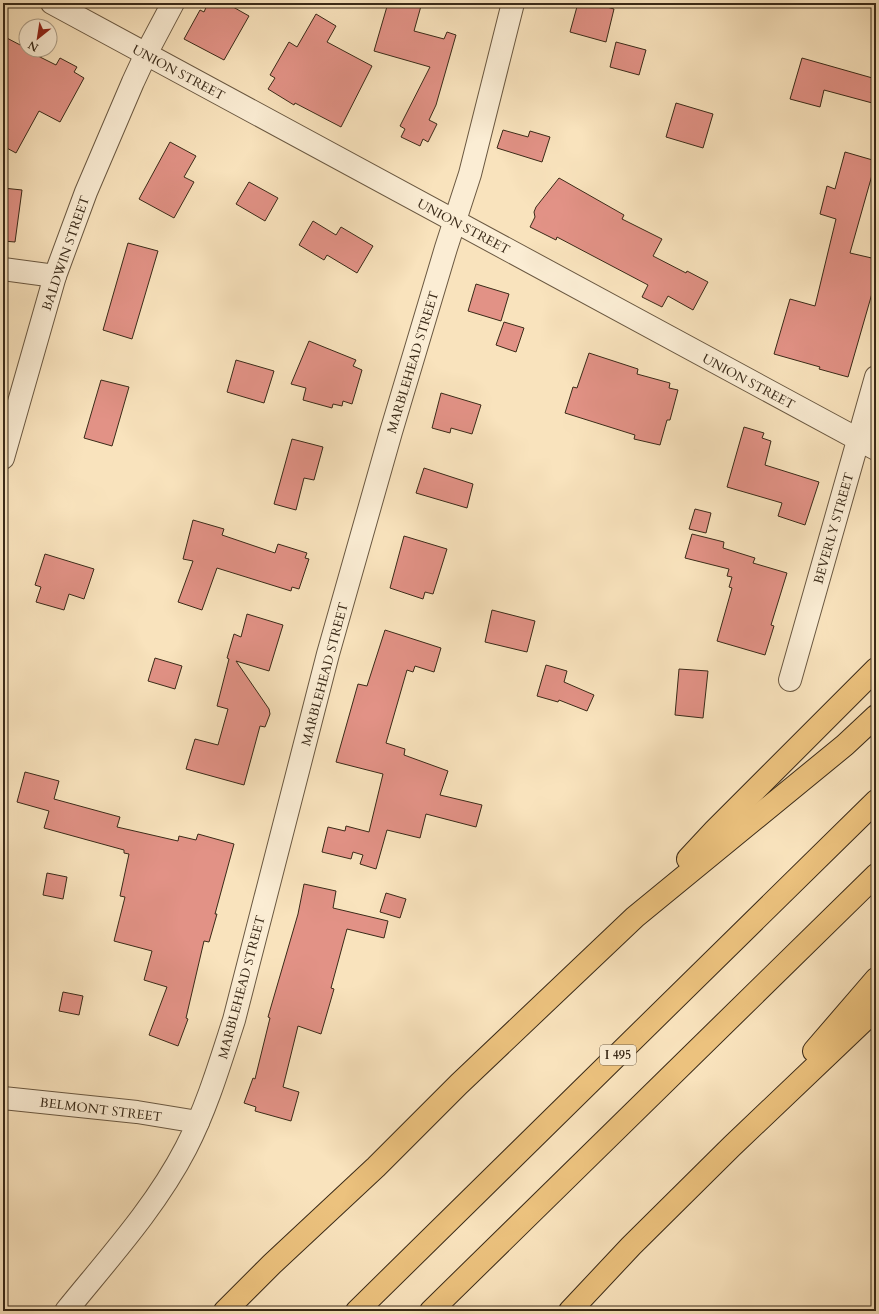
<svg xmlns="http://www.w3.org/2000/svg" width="879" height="1314" font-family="Cardo,serif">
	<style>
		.building { fill: #e29286; stroke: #3a2a18 }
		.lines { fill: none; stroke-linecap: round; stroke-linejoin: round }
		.minor-casing { stroke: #6a5841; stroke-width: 24 }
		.highway-casing { stroke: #3a2a18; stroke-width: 24 }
		.minor { stroke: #fbedd4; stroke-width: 22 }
		.highway { stroke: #ecc27e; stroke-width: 22 }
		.labels { text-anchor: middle; stroke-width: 3; stroke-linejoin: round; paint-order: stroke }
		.shield { fill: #fbedd4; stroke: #746450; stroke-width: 1 }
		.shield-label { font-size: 12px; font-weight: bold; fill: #3a2a18 }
		.street-label { font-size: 13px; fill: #3a2a18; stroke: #fbedd4 }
	</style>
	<rect width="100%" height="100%" fill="#f9e3bd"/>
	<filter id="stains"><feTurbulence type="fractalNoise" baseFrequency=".005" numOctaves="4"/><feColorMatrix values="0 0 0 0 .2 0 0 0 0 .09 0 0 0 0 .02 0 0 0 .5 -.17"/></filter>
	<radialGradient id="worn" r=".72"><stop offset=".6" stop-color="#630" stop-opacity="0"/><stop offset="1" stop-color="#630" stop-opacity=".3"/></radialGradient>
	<g class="building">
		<path d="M 208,3 L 226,3 L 249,16 L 224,60 L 184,39 L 200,10 L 204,12 Z"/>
		<path d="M 388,3 L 410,3 L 421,6 L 414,31 L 444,39 L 447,32 L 456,35 L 436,105 L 429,120 L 437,124 L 428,142 L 423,139 L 420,146 L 401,137 L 405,129 L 400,126 L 430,67 L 374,51 Z"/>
		<path d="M 578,3 L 592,3 L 614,9 L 606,42 L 570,32 Z"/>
		<path d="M 316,14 L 336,26 L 327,42 L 372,66 L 341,127 L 295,103 L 294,105 L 268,89 L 275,78 L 270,75 L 289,42 L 297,47 Z"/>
		<path d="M 3,36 L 24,47 L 26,50 L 56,65 L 60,58 L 77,67 L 74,72 L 84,78 L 60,122 L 39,111 L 16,153 L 3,146 Z"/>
		<path d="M 616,42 L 646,50 L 639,75 L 610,67 Z"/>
		<path d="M 802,58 L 876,79 L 876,104 L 824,90 L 820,107 L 790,99 Z"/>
		<path d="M 676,103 L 713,114 L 703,148 L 666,137 Z"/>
		<path d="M 503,130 L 528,137 L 530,131 L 550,137 L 542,162 L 497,148 Z"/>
		<path d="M 170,142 L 196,156 L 184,177 L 194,182 L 174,218 L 139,199 Z"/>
		<path d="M 845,152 L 876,161 L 850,253 L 876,259 L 876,291 L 873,290 L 848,377 L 819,369 L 820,367 L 774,354 L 790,299 L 815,306 L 836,219 L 820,214 L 827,186 L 835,189 Z"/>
		<path d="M 559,178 L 624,215 L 622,219 L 662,239 L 653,256 L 686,273 L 687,271 L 708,282 L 693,310 L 668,296 L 662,307 L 642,297 L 648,285 L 557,237 L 556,240 L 530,227 L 535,217 L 534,212 L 536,207 Z"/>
		<path d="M 249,182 L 278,198 L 265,221 L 236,204 Z"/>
		<path d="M 3,188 L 22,190 L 15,242 L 3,241 Z"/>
		<path d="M 313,221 L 336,235 L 341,227 L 373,246 L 357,273 L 327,255 L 324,260 L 299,245 Z"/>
		<path d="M 128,243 L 158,251 L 132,339 L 103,330 Z"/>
		<path d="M 476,284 L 509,294 L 501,321 L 468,311 Z"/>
		<path d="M 504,322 L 524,328 L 516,352 L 496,345 Z"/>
		<path d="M 309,341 L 356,360 L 353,366 L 362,370 L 352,404 L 343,401 L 342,406 L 333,404 L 332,408 L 303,400 L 306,388 L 291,384 Z"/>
		<path d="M 589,353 L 638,369 L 637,374 L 670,383 L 669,388 L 678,390 L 670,420 L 667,420 L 660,445 L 634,439 L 635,435 L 565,413 L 573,387 L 577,388 Z"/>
		<path d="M 236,360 L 274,371 L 264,403 L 227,392 Z"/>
		<path d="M 101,380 L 129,387 L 112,446 L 84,438 Z"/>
		<path d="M 441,393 L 481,405 L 472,434 L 451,428 L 450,433 L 432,428 Z"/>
		<path d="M 744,427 L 764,433 L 762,438 L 771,441 L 765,465 L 819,482 L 805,525 L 778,516 L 782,503 L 727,487 Z"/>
		<path d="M 292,439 L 323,447 L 314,480 L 304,478 L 296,510 L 274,504 Z"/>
		<path d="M 424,468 L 473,484 L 467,508 L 416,493 Z"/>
		<path d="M 695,509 L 711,513 L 706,533 L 689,529 Z"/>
		<path d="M 193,520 L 224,529 L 222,535 L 275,553 L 278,544 L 307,553 L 305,558 L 309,559 L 299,589 L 292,587 L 291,591 L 217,568 L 202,610 L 178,602 L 193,561 L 183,559 Z"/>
		<path d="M 692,534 L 724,542 L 723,548 L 755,558 L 753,563 L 787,573 L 771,625 L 774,626 L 765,655 L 717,641 L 732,588 L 729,587 L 732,577 L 727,576 L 729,569 L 685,558 Z"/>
		<path d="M 404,536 L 447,549 L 433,594 L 425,592 L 423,599 L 390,588 Z"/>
		<path d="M 45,554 L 94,569 L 84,599 L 69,594 L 64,610 L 36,602 L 41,587 L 35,585 Z"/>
		<path d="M 492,610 L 535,621 L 527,652 L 485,642 Z"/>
		<path d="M 247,614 L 283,625 L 269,671 L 236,661 L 269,709 L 270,714 L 265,727 L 260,726 L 244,785 L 186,769 L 195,739 L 218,745 L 228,709 L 217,706 L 229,659 L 227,658 L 234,634 L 241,637 Z"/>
		<path d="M 385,630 L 441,648 L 434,672 L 415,666 L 413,672 L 407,670 L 386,743 L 405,749 L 404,755 L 448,771 L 440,795 L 482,805 L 476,827 L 426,814 L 420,838 L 387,830 L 376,869 L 360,864 L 363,855 L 353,852 L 351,859 L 322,852 L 328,827 L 345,831 L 346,826 L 369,832 L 383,774 L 336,762 L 358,684 L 367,686 Z"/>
		<path d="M 155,658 L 182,666 L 175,689 L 148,681 Z"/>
		<path d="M 546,665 L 567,671 L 564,682 L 594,695 L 587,711 L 559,700 L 558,702 L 537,696 Z"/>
		<path d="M 679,669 L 708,671 L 703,718 L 675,715 Z"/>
		<path d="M 25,772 L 59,781 L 54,799 L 120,817 L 117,827 L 178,841 L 179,836 L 196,840 L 198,834 L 234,844 L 215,914 L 217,914 L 209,942 L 204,941 L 186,1018 L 188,1019 L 178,1046 L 149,1035 L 167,987 L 144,980 L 152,951 L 114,941 L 125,897 L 120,896 L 129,854 L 124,853 L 124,850 L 44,828 L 49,811 L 17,802 Z"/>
		<path d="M 47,873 L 67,877 L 63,899 L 43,895 Z"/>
		<path d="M 304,884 L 336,891 L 333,908 L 388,921 L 384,938 L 347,929 L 331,988 L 334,989 L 321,1034 L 298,1026 L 283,1087 L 299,1092 L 291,1121 L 255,1111 L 256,1107 L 244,1103 L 253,1078 L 255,1079 L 270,1018 L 268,1017 L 298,914 Z"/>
		<path d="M 386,893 L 406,899 L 400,918 L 380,912 Z"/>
		<path d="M 63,992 L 83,996 L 79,1015 L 59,1011 Z"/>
	</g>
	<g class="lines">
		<defs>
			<g id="minor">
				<path d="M 52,3 L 876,449"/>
				<path d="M 3,269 L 55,276"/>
				<path d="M 3,458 L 55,276 L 86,192 L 133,82 L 146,54 L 173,3"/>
				<path d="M 790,680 L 876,377"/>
				<path d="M 3,1098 L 137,1112 L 198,1122"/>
				<path d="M 66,1311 C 108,1259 155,1208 186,1148 C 207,1107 220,1063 234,1020 L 328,654 L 391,432 L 446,248 L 470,174 L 513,3"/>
			</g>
			<g id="highway">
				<path d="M 688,859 L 715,830 L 876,669"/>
				<path d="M 814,1051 L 876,979"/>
				<path d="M 225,1311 L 272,1264 L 376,1167 L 459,1084 L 635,917 L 845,745 L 876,716"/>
				<path d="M 357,1311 L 876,801"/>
				<path d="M 431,1311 L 876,875"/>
				<path d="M 570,1311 L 631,1246 L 732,1146 L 876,1009"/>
			</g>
		</defs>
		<use href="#minor" class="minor-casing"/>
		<use href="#highway" class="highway-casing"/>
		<use href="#minor" class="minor"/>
		<use href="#highway" class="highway"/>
	</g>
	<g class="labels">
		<rect class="shield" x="600" y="1045" width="36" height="20" rx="3"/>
		<g class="shield-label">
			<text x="618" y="1059">I 495</text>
		</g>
		<g class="street-label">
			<text transform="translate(179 72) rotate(28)" y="5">UNION STREET</text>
			<text transform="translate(464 226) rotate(28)" y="5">UNION STREET</text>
			<text transform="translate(65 253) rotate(-71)" y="5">BALDWIN STREET</text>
			<text transform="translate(412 362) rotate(-73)" y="5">MARBLEHEAD STREET</text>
			<text transform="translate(749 381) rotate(28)" y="5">UNION STREET</text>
			<text transform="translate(833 528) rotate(-74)" y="5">BEVERLY STREET</text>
			<text transform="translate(324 674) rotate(-75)" y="5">MARBLEHEAD STREET</text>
			<text transform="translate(241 987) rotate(-75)" y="5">MARBLEHEAD STREET</text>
			<text transform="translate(101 1109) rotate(7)" y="5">BELMONT STREET</text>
		</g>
	</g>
	<rect width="879" height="1314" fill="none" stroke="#f9e3bd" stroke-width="16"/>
	<rect x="4" y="4" width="871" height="1306" fill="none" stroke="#3a2a18" stroke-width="2"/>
	<rect x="8" y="8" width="863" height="1298" fill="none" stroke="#3a2a18"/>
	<g transform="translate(38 38) rotate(210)"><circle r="19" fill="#fbedd4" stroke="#ae9f89"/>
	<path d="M0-3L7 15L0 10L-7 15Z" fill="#8f2418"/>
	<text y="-6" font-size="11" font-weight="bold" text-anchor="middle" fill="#3a2a18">N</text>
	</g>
	<rect width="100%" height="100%" filter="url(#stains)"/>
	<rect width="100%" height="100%" fill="url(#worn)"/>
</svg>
